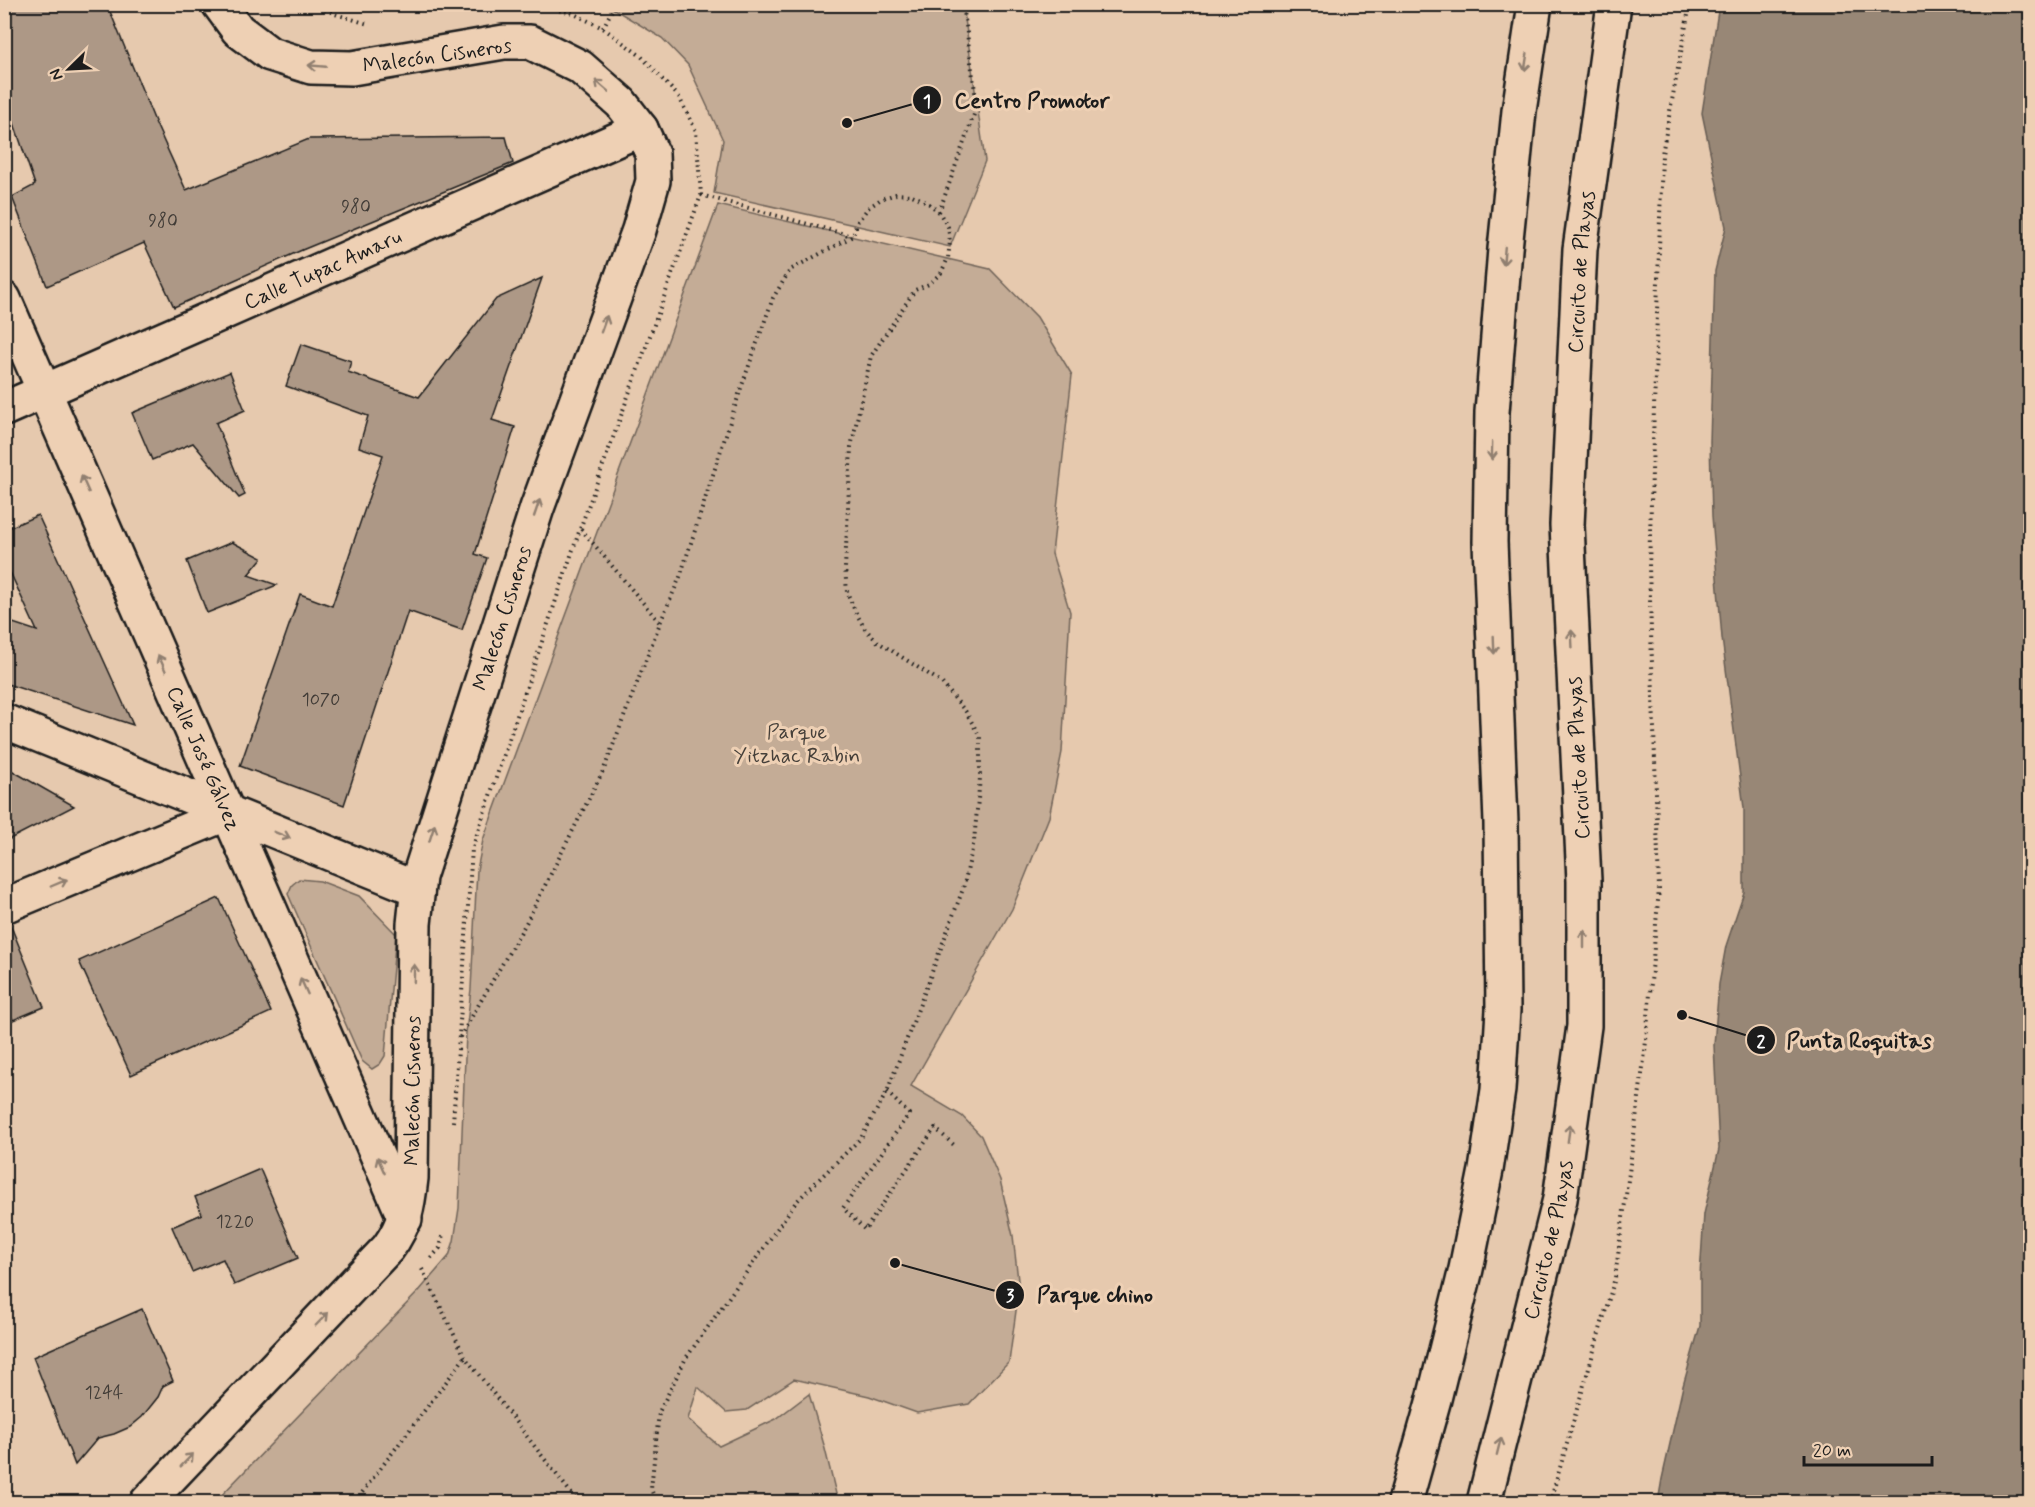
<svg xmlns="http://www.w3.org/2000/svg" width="2035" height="1507" font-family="Mynerve,sans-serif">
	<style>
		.green { fill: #c4ac96; stroke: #706459; stroke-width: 1.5 }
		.water { fill: #988776; stroke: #665c52; stroke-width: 1.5 }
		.building { fill: #ad9886; stroke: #1c1c1c; stroke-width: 1.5 }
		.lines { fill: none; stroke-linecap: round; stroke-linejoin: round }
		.minor-casing { stroke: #1c1c1c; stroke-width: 38 }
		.tertiary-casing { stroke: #1c1c1c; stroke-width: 38 }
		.trunk-casing { stroke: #1c1c1c; stroke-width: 38 }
		.path { stroke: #1c1c1c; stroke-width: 4; stroke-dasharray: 1.5 4.5; stroke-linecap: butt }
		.minor { stroke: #eed0b4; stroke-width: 33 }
		.tertiary { stroke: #eed0b4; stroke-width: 33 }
		.trunk { stroke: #eed0b4; stroke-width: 33 }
		.oneway { stroke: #907f70 }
		.labels { text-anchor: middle; stroke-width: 6; stroke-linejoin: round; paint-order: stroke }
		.number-label { font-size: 18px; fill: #403b36 }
		.street-label { font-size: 21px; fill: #1c1c1c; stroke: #eed0b4 }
		.park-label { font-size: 21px; fill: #46403a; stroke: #eed0b4 }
		.leader { fill: none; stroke: #1c1c1c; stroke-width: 2 }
		.callout-dot { fill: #1c1c1c; stroke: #eed0b4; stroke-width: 2 }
		.mark-label { font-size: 18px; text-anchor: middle; font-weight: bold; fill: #fff }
		.callout-label { font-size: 22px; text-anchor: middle; font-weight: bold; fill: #1c1c1c; stroke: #eed0b4; stroke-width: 6; stroke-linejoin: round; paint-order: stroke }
	</style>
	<rect width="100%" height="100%" fill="#e6c9ae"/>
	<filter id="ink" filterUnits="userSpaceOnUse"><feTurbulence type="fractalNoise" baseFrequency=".0167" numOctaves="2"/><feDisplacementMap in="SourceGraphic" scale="12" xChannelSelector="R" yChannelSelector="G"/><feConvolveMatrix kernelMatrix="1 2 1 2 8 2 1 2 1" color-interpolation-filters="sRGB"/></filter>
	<g filter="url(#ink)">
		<g class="green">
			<path d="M 607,5 L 963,5 L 985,161 L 950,247 L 714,193 L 723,140 L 688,65 L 662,38 Z"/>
			<path d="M 718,205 L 990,269 L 1037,317 L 1072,375 L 1052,554 L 1070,612 L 1062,752 L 1049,817 L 1012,909 L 911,1086 L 962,1116 L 981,1136 L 1000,1180 L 1013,1236 L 1019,1289 L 1009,1362 L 969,1404 L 917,1413 L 869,1396 L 794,1379 L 747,1410 L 726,1412 L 698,1387 L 688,1419 L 719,1446 L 776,1419 L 809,1394 L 824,1445 L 838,1502 L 215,1502 L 419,1291 L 449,1256 L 454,1241 L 459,1208 L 466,1033 L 471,989 L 477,870 L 483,840 Z"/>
			<path d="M 299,879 L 320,881 L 359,896 L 396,934 L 385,1056 L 380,1064 L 372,1069 L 362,1061 L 288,894 L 292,885 Z"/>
		</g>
		<path class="water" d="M 1719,5 L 2030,5 L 2030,1502 L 1658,1502 L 1662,1479 L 1683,1386 L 1700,1326 L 1700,1275 L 1704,1214 L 1719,1149 L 1714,1045 L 1719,984 L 1726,946 L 1744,892 L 1744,808 L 1722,638 L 1712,516 L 1710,442 L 1715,271 L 1726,227 L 1702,113 Z"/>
		<g class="building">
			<path d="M 4,4 L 107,4 L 156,124 L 186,190 L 309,139 L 506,137 L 513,163 L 302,250 L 174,307 L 144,243 L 47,286 L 12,197 L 35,185 L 4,94 Z"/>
			<path d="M 542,278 L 492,420 L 515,427 L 475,554 L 487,558 L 462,630 L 408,611 L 344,805 L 240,766 L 300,594 L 332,606 L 383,455 L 359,447 L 368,416 L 286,386 L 301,344 L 351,361 L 348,372 L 419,397 L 496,299 Z"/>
			<path d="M 230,372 L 245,410 L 216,423 L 245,495 L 239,498 L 193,443 L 152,460 L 132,413 Z"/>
			<path d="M 38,515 L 133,725 L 4,683 L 4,620 L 37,631 L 4,559 L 4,530 Z"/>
			<path d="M 232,542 L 262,558 L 248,575 L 277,585 L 207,613 L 187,561 Z"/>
			<path d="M 4,766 L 74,806 L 4,842 Z"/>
			<path d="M 219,898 L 271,1012 L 131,1075 L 79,961 Z"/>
			<path d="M 4,924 L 10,924 L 44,1007 L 13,1020 L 4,1001 Z"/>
			<path d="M 260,1169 L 298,1258 L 234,1285 L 223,1259 L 192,1272 L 172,1227 L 202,1214 L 195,1197 Z"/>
			<path d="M 142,1309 L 173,1381 L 163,1386 L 158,1397 L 142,1417 L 130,1427 L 114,1434 L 98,1438 L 75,1465 L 33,1357 Z"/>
		</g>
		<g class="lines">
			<defs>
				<g id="minor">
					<path id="s1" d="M 4,299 L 405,1219"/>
					<path id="s2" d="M 4,409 L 641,129"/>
					<path d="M 4,721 L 417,889"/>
					<path d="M 4,906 L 228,813"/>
				</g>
				<g id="tertiary">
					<path id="s3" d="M 147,1502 L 388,1248 C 405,1225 408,1206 411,1178 L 414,924 L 419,877 L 537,508 L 639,230 L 653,181 L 652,153 L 641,129 L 621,103 L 580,67 L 530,42 L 504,42 L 352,68 L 311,67 L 270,54 L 238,30 L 219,4"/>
				</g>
				<g id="trunk">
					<path d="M 1405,1502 L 1434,1399 L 1466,1269 L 1486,1170 L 1498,1090 L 1503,1010 L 1501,823 L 1490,542 L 1492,412 L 1505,249 L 1519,111 L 1535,4"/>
					<path id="s4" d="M 1484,1502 L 1560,1199 L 1584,1026 L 1584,881 L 1567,525 L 1580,249 L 1614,4"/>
				</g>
			</defs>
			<use href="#minor" class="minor-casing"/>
			<use href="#tertiary" class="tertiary-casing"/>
			<use href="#trunk" class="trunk-casing"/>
			<g class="path">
				<path d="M 314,4 L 335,14 L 368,24"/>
				<path d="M 603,28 L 615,4"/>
				<path d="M 701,195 L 852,236"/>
				<path d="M 939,212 L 977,106 L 963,4"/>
				<path d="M 581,529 L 660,623"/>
				<path d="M 460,1037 L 526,923 L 604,769 L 660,623 L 680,577 L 740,391 L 773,298 L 790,270 L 853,236 L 858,221 L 868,208 L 881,199 L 896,194 L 912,195 L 927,202 L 939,212 L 948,227 L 950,242 L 948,258 L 941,273 L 929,284 L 915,290 L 871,356 L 851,447 L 845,568 L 847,592 L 855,611 L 865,629 L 878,642 L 941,682 L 966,712 L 980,737 L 980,778 L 974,841 L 963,889 L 887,1092 L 861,1138 L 796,1202 L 686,1358 L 659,1412 L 651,1489 L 656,1502"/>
				<path d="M 887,1092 L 909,1114 L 843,1208 L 865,1230 L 935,1128 L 954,1145"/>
				<path d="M 453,1122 L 472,849 L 580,529 L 701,195 L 696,131 L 679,97 L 641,56 L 603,28 L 570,12 L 556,10"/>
				<path d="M 431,1258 L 440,1248 L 443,1234"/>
				<path d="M 422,1269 L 465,1357 L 578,1502"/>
				<path d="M 355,1502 L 465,1357"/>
				<path d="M 1550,1502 L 1615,1278 L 1645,1052 L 1659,889 L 1649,567 L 1662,154 L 1690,4"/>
			</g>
			<use href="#minor" class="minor"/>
			<use href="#tertiary" class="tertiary"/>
			<use href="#trunk" class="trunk"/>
		</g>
		<defs><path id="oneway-shaft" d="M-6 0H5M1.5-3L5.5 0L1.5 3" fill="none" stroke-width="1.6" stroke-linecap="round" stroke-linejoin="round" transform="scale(1.5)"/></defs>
		<g class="oneway">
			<use href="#oneway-shaft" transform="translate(1526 62) rotate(99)"/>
			<use href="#oneway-shaft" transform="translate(317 66) rotate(-175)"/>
			<use href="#oneway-shaft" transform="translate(602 86) rotate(-139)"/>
			<use href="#oneway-shaft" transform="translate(1504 256) rotate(95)"/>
			<use href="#oneway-shaft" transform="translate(604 324) rotate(-70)"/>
			<use href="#oneway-shaft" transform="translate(1492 451) rotate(91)"/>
			<use href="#oneway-shaft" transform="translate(85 484) rotate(-114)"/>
			<use href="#oneway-shaft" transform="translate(537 508) rotate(-71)"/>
			<use href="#oneway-shaft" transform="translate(1572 639) rotate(-93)"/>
			<use href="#oneway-shaft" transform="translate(1494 645) rotate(88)"/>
			<use href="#oneway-shaft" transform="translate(162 663) rotate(-114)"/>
			<use href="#oneway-shaft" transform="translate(432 833) rotate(-72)"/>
			<use href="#oneway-shaft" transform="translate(282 835) rotate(22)"/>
			<use href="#oneway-shaft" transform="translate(59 883) rotate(-23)"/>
			<use href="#oneway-shaft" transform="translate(1584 939) rotate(-90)"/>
			<use href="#oneway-shaft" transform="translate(414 973) rotate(-89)"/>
			<use href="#oneway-shaft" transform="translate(304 986) rotate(-114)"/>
			<use href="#oneway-shaft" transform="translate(1569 1133) rotate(-82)"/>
			<use href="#oneway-shaft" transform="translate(381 1165) rotate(-114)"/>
			<use href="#oneway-shaft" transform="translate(322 1319) rotate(-46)"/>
			<use href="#oneway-shaft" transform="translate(1499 1446) rotate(-76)"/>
			<use href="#oneway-shaft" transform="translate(187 1460) rotate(-46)"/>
		</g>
	</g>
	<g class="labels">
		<g class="number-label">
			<text x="356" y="212">980</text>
			<text x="163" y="226">980</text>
			<text x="321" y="705">1070</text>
			<text x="235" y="1227">1220</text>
			<text x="104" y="1398">1244</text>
		</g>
		<g class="street-label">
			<text transform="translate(437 55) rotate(-8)" y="7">Malecón Cisneros</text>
			<text dy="7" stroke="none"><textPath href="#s2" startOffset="348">Calle Tupac Amaru</textPath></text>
			<text dy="7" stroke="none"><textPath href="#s4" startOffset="1242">Circuito de Playas</textPath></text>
			<text dy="7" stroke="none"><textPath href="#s3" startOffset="998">Malecón Cisneros</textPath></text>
			<text transform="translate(1578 758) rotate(-93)" y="7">Circuito de Playas</text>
			<text dy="7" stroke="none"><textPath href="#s1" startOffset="501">Calle José Gálvez</textPath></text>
			<text dy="7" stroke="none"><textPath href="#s3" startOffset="512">Malecón Cisneros</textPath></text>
			<text dy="7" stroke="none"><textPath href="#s4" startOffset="270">Circuito de Playas</textPath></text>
		</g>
		<g class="park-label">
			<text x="797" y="738">Parque<tspan x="797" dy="24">Yitzhac Rabin</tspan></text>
		</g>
	</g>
	<path class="leader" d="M847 123L927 100M1682 1015L1761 1040M895 1263L1010 1295"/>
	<g class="callout-dot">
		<circle cx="847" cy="123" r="6"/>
		<circle cx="1682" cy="1015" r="6"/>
		<circle cx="895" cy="1263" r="6"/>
		<circle cx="927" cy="100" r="15"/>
		<circle cx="1761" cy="1040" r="15"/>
		<circle cx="1010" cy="1295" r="15"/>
	</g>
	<g class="mark-label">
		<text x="927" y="107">1</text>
		<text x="1761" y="1047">2</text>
		<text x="1010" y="1301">3</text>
	</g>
	<g class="callout-label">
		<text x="1032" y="108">Centro Promotor</text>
		<text x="1859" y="1048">Punta Roquitas</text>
		<text x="1095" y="1302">Parque chino</text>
	</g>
	<rect width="2035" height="1507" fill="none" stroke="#eed0b4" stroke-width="24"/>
	<rect x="12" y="12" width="2011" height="1483" fill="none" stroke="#1c1c1c" stroke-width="2" filter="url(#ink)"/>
	<g transform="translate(69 69) rotate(246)" stroke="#eed0b4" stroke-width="4.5" paint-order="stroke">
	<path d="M0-4.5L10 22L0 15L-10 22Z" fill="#1c1c1c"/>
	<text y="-9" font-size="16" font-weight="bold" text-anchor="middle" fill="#1c1c1c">N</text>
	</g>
	<path d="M1804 1456v9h128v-9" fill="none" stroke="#1c1c1c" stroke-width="3"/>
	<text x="1813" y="1456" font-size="18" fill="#1c1c1c" stroke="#eed0b4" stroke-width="4.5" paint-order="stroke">20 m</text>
</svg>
